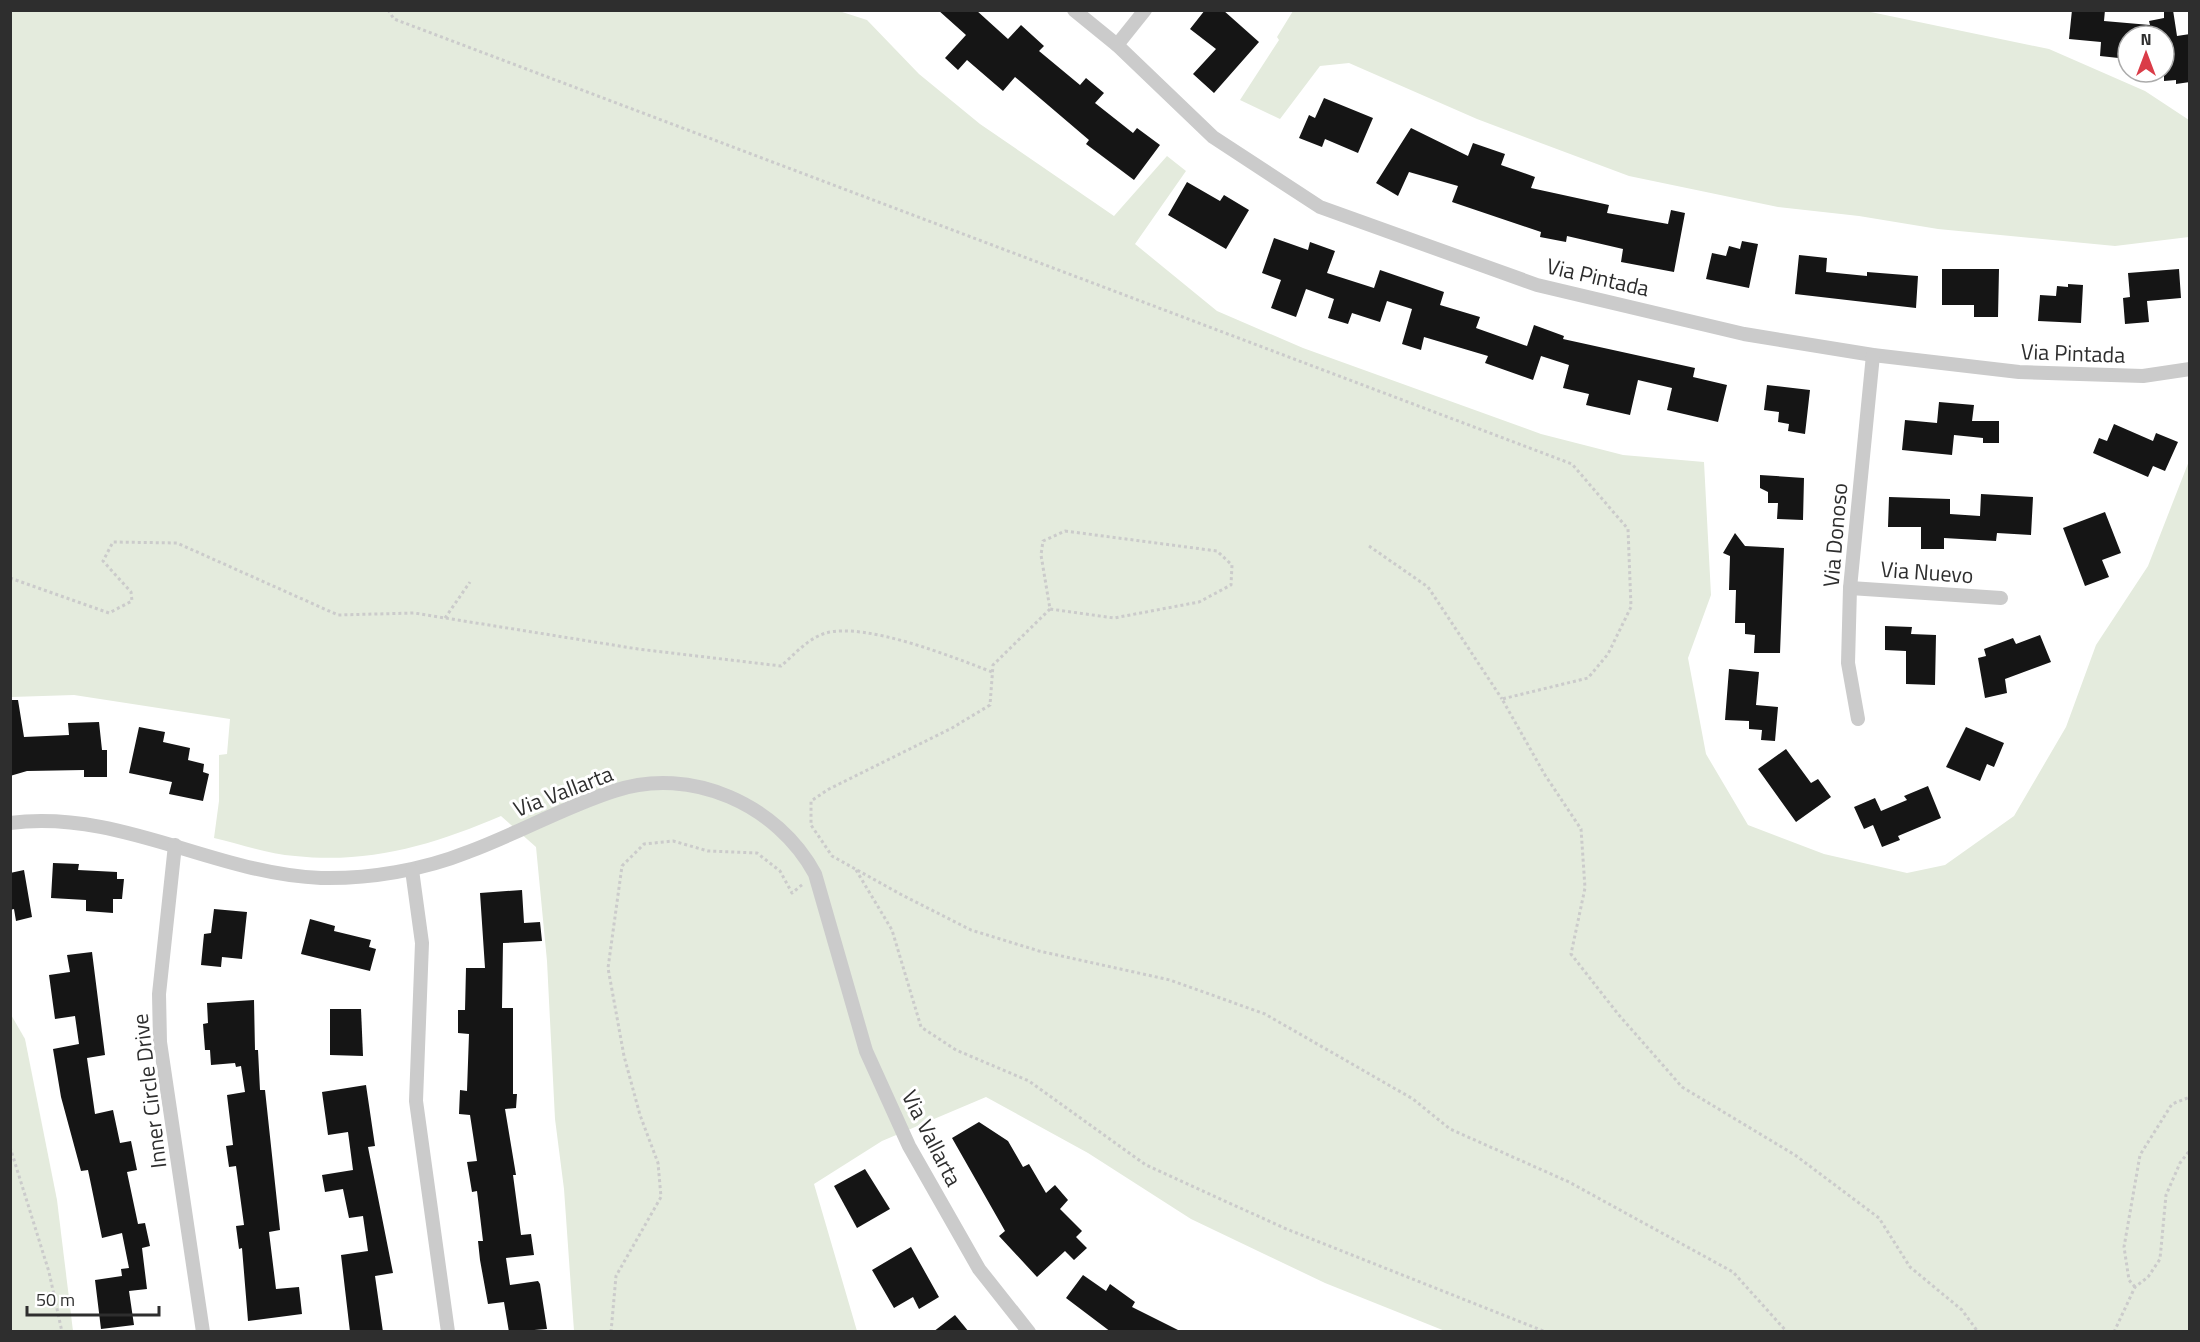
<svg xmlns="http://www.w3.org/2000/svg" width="2200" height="1342" font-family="'Titillium Web',sans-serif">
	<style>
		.green { fill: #e4ebdd }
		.building { fill: #151515 }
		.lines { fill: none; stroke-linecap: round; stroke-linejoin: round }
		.path { stroke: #cbcbcb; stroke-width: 3; stroke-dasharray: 3 3; stroke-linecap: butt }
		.street { stroke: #cbcbcb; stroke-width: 14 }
		.labels { text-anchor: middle; stroke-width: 6; stroke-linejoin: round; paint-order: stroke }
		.street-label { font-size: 22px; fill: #2e2e2e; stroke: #fff }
	</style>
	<rect width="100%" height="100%" fill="#fff"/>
	<g class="green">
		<path d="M 10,11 L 839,11 L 867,20 L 919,74 L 980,124 L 1114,216 L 1167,156 L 1186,171 L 1135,244 L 1217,311 L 1303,348 L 1541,434 L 1623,455 L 1704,462 L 1711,595 L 1688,658 L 1706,754 L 1748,825 L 1824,854 L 1907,873 L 1945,865 L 2014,816 L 2066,727 L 2096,645 L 2148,566 L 2189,461 L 2189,1331 L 1445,1331 L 1325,1283 L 1191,1219 L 1088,1153 L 986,1097 L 882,1141 L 814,1184 L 857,1331 L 574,1331 L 564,1189 L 555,1119 L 547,961 L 536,847 L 501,816 C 433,845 370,864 295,856 C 268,854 240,844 214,838 L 219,801 L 219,755 L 227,754 L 230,719 L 74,695 L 11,697 Z"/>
		<path d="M 1293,11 L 1866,11 L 2049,49 L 2145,91 L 2189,120 L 2189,237 L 2115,246 L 1938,229 L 1859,216 L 1778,207 L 1629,176 L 1477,119 L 1349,63 L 1320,66 L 1280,119 L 1240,100 L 1279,40 L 1277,37 Z"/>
		<path d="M 10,1013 L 25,1039 L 57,1200 L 73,1331 L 11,1331 Z"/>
	</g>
	<g class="building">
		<path d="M 938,10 L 976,10 L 1008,39 L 1021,25 L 1044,46 L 1039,51 L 1080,85 L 1086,78 L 1104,93 L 1095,103 L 1133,133 L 1137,128 L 1160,145 L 1134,180 L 1086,144 L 1089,140 L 1015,77 L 1003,91 L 967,60 L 958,70 L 945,58 L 966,35 Z"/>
		<path d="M 1205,10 L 1223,10 L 1259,42 L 1214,93 L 1193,74 L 1216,49 L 1190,29 Z"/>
		<path d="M 2072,10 L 2105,10 L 2104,21 L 2150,25 L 2149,21 L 2164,18 L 2164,10 L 2173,10 L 2177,36 L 2190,34 L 2190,82 L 2176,84 L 2176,80 L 2164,81 L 2164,36 L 2128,36 L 2128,59 L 2100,56 L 2101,42 L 2069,39 Z"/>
		<path d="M 1324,98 L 1373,118 L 1358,153 L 1325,139 L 1322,147 L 1299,138 L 1309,115 L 1315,118 Z"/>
		<path d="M 1411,128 L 1468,156 L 1473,143 L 1505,154 L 1501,165 L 1535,177 L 1531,188 L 1609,205 L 1607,213 L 1668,224 L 1671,210 L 1685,213 L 1674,272 L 1621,262 L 1623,249 L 1567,236 L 1566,242 L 1540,237 L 1541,232 L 1452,202 L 1458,186 L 1409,172 L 1398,196 L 1376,183 Z"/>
		<path d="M 1187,182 L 1220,201 L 1224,195 L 1249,210 L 1226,249 L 1168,215 Z"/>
		<path d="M 1274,238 L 1308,250 L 1310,242 L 1335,251 L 1327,273 L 1374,288 L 1380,270 L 1444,292 L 1440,305 L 1480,317 L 1476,328 L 1527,346 L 1534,325 L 1564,336 L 1563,339 L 1695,368 L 1693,377 L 1727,385 L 1718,422 L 1667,410 L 1672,388 L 1638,380 L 1630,415 L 1586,405 L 1589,394 L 1563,388 L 1569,365 L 1541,356 L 1533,380 L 1485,363 L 1488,356 L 1424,337 L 1421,350 L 1402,344 L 1412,309 L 1387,301 L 1380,322 L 1352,313 L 1348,324 L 1328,318 L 1334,299 L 1306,289 L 1296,317 L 1271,308 L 1281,280 L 1262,273 Z"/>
		<path d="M 1742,241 L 1758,244 L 1749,288 L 1706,279 L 1712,253 L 1726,256 L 1729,246 L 1740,249 Z"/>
		<path d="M 1799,255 L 1827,258 L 1826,272 L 1867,276 L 1867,272 L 1918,276 L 1916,308 L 1795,294 Z"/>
		<path d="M 1942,269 L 1999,269 L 1998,317 L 1974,317 L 1974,305 L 1942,305 Z"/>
		<path d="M 2179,269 L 2181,298 L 2147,301 L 2149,322 L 2125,324 L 2123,298 L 2130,297 L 2128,273 Z"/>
		<path d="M 2068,284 L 2083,285 L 2081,323 L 2038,321 L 2040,295 L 2056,296 L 2057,286 L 2068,287 Z"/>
		<path d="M 1767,385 L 1810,390 L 1805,434 L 1788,431 L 1789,424 L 1778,422 L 1779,412 L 1764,410 Z"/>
		<path d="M 1939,402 L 1974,405 L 1972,421 L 1999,421 L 1999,443 L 1983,443 L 1983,438 L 1954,435 L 1952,455 L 1902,450 L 1905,420 L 1937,423 Z"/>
		<path d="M 2114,424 L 2153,441 L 2156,433 L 2178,442 L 2165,471 L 2153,466 L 2148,477 L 2093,453 L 2099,438 L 2107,441 Z"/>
		<path d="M 1760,475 L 1804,478 L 1803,520 L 1777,519 L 1778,503 L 1768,503 L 1768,492 L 1760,488 Z"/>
		<path d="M 1981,494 L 2033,497 L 2031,535 L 1997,533 L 1996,541 L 1944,538 L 1944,549 L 1921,549 L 1921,527 L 1888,527 L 1889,497 L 1950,499 L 1950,514 L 1980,516 Z"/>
		<path d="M 2105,512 L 2121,553 L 2102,560 L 2109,577 L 2085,586 L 2063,528 Z"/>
		<path d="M 1735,533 L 1745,546 L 1784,548 L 1780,653 L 1754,653 L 1755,635 L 1745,634 L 1745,623 L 1735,623 L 1736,590 L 1729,590 L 1730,556 L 1723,553 Z"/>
		<path d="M 1885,626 L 1912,627 L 1911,634 L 1936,635 L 1935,685 L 1906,684 L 1906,651 L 1885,650 Z"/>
		<path d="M 2040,635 L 2051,662 L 2005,679 L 2007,693 L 1985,698 L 1978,658 L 1986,656 L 1984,649 L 2013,638 L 2016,644 Z"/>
		<path d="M 1729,669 L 1759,672 L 1756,705 L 1778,707 L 1775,741 L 1761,740 L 1762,730 L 1749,729 L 1749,721 L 1725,720 Z"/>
		<path d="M 10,700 L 18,700 L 24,737 L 69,735 L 68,723 L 99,722 L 102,750 L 107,750 L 107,777 L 84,777 L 84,770 L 27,771 L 10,776 Z"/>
		<path d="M 139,727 L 165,732 L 163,742 L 190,748 L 188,760 L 204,764 L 203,772 L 209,774 L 203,801 L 169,794 L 172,782 L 129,773 Z"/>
		<path d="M 1966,727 L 2004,743 L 1994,767 L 1987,764 L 1980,781 L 1946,767 Z"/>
		<path d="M 1786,749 L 1811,783 L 1818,779 L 1831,797 L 1796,822 L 1758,769 Z"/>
		<path d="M 1928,786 L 1941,818 L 1898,836 L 1900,840 L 1882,847 L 1873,825 L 1864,829 L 1854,807 L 1875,798 L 1881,811 L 1907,800 L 1904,796 Z"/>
		<path d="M 53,863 L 79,864 L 78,870 L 117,872 L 117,879 L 124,879 L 122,899 L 113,899 L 113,913 L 86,911 L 86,900 L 51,898 Z"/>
		<path d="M 24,870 L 32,917 L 16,921 L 14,909 L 10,910 L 10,873 Z"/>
		<path d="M 522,890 L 524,923 L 540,922 L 542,941 L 503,943 L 502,1008 L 513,1008 L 513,1094 L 517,1094 L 516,1108 L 505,1109 L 516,1175 L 513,1175 L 521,1235 L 531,1234 L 534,1255 L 506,1258 L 510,1285 L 538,1281 L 540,1284 L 547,1329 L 509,1332 L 504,1302 L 488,1304 L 480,1260 L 478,1241 L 483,1241 L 477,1191 L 472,1192 L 467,1162 L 477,1161 L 470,1115 L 459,1114 L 460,1090 L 467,1091 L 469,1034 L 458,1033 L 458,1010 L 465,1010 L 466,968 L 485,968 L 480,893 Z"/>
		<path d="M 214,909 L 247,912 L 242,959 L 222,957 L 221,967 L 201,965 L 204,934 L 211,933 Z"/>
		<path d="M 310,919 L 335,926 L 334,931 L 371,940 L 369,947 L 376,949 L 370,971 L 301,954 Z"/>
		<path d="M 92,952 L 105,1055 L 87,1058 L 95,1114 L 113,1110 L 120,1143 L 131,1141 L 137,1170 L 127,1172 L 138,1224 L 145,1223 L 150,1246 L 142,1248 L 147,1289 L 129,1291 L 134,1325 L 101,1329 L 95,1280 L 122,1276 L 121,1269 L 129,1268 L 122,1233 L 102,1238 L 88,1170 L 81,1171 L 61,1097 L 53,1049 L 79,1044 L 75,1016 L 55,1019 L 49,975 L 70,972 L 67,955 Z"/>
		<path d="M 254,1000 L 255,1050 L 258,1050 L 260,1090 L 265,1090 L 280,1230 L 269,1232 L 276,1289 L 299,1287 L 302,1314 L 248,1321 L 242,1248 L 239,1249 L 236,1226 L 244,1225 L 236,1166 L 229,1167 L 226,1146 L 233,1145 L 227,1095 L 245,1092 L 241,1066 L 236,1067 L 235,1063 L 211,1065 L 210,1050 L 205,1050 L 203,1024 L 208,1023 L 207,1003 Z"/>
		<path d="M 330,1009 L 361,1009 L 363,1056 L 330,1055 Z"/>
		<path d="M 366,1085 L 375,1146 L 368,1147 L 393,1273 L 375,1276 L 383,1332 L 350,1332 L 341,1255 L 368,1251 L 363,1216 L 349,1218 L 343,1189 L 325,1192 L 322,1175 L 353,1170 L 348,1132 L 328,1135 L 322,1092 Z"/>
		<path d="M 979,1122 L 1008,1141 L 1023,1167 L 1029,1164 L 1046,1193 L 1055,1185 L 1068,1200 L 1060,1209 L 1082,1231 L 1076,1237 L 1087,1248 L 1074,1260 L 1065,1251 L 1037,1277 L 999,1236 L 1005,1231 L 952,1138 Z"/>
		<path d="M 865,1169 L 890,1209 L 857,1228 L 834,1186 Z"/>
		<path d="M 911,1247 L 939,1297 L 919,1309 L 913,1297 L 894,1308 L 872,1270 Z"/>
		<path d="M 1083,1275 L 1106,1291 L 1110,1284 L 1135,1302 L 1132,1307 L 1182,1332 L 1111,1332 L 1066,1298 Z"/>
		<path d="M 955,1315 L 969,1332 L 933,1332 Z"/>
	</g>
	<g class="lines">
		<g class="path">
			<path d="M 388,10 L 394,19 L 1572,464 L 1628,529 L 1631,607 L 1608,654 L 1588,678 L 1502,699 L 1545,775 L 1581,829 L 1585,888 L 1571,954 L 1618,1014 L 1682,1087 L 1795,1155 L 1879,1218 L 1910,1267 L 1962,1310 L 1978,1332"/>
			<path d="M 1065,531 L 1217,551 L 1232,565 L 1231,585 L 1199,602 L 1114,618 L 1050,609 L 1041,555 L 1043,541 Z"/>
			<path d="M 1369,546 L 1428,587 L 1502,699"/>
			<path d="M 10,578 L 109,613 L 132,601 L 131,592 L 103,561 L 113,542 L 177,543 L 338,615 L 414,613 L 638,649 L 781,666 C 794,655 808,638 826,633 C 866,622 953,657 992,672"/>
			<path d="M 1050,609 L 993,665 L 990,705 L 952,728 L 829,789 L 811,801 L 811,825 L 832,856 L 902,895 L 971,930 L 1039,951 L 1170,980 L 1265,1014 L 1413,1099 L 1450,1129 L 1569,1182 L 1733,1272 L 1787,1332"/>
			<path d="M 445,618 L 470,582"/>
			<path d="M 856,870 L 892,930 L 921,1027 L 956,1050 L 1029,1081 L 1146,1165 L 1284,1228 L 1546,1332"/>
			<path d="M 2190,915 L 2190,923"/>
			<path d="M 10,1147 L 49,1272 L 62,1332"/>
			<path d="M 2135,1287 L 2129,1280 L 2124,1247 L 2140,1155 L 2172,1104 L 2190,1097"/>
			<path d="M 611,1332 L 616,1276 L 661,1197 L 658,1163 L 640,1115 L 624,1056 L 608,968 L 622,866 L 644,844 L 673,841 L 708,851 L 757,853 L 780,871 L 792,893 L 803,884"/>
			<path d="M 2114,1332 L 2135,1287 L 2148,1277 L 2160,1259 L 2166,1195 L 2180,1163 L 2190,1150"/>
		</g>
		<g class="street">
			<path d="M 1074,10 L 1117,45 L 1213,137 L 1320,207 L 1537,285 L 1744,334 L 1873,355 L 2019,372 L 2143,376 L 2190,369"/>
			<path d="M 1117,45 L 1145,10"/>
			<path d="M 1850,588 L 2001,598"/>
			<path d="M 1858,719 L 1848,663 L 1850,588 L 1873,355"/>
			<path d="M 10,823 C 121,809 214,874 321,878 C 370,879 423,870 468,852 C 517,834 564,807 614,791 C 691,765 778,805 815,874 L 866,1051 L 909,1146 L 979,1269 L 1029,1332"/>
			<path d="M 175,845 L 159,994 L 160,1042 L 203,1332"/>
			<path d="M 412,870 L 422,943 L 416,1101 L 448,1332"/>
		</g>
	</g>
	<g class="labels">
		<g class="street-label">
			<text transform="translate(1598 277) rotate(13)" y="8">Via Pintada</text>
			<text transform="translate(2073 353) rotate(2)" y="8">Via Pintada</text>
			<text transform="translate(1835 535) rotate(-85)" y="8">Via Donoso</text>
			<text transform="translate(1927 572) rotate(4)" y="8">Via Nuevo</text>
			<text transform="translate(563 791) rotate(-21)" y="8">Via Vallarta</text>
			<text transform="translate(149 1091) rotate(-97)" y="8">Inner Circle Drive</text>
			<text transform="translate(932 1138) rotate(63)" y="8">Via Vallarta</text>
		</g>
	</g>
	<rect width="2200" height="1342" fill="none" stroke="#2e2e2e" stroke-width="24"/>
	<g transform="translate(2146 54)"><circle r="28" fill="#ffffff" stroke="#ababab" stroke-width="1.5"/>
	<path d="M0-4.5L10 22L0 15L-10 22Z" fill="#da3c48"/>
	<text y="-9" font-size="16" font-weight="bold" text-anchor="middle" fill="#2e2e2e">N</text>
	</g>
	<path d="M27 1306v9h132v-9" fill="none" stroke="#2e2e2e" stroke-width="3"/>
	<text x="36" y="1306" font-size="18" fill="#2e2e2e" stroke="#ffffff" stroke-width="4.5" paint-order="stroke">50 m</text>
</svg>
